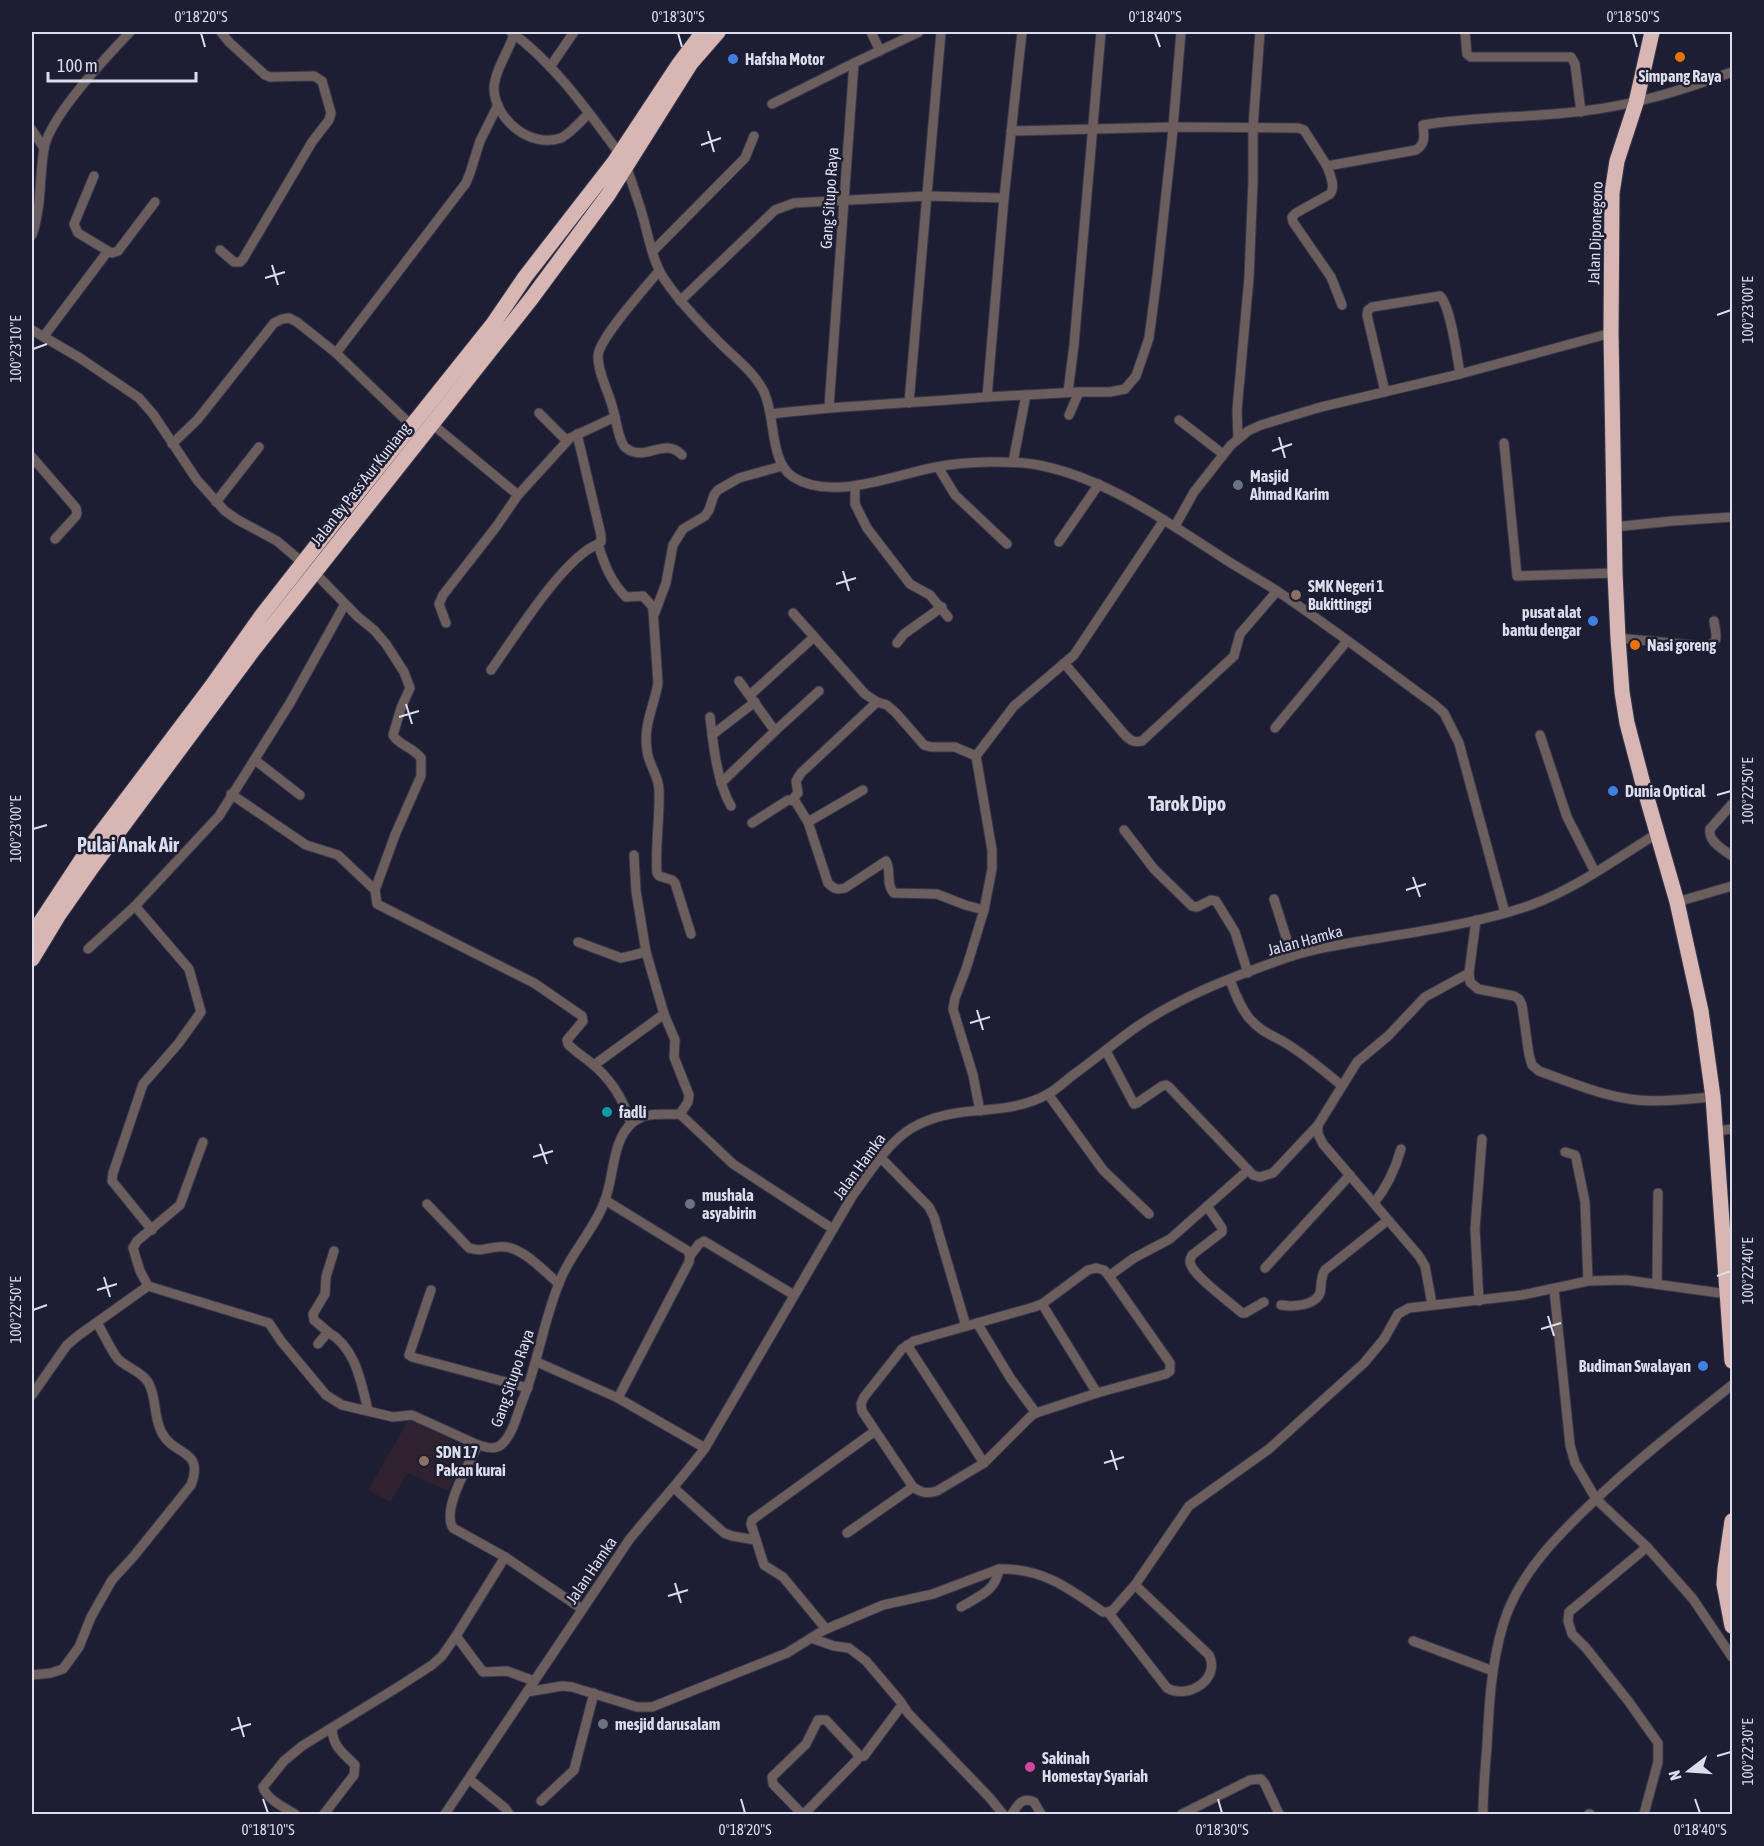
<svg xmlns="http://www.w3.org/2000/svg" width="1764" height="1846" font-family="'Asap Condensed',sans-serif">
	<style>
		.education { fill: #2f222e }
		.lines { fill: none; stroke-linecap: round; stroke-linejoin: round }
		.minor-casing { stroke: #38384d; stroke-width: 11 }
		.highway-casing { stroke: #38384d; stroke-width: 17 }
		.minor { stroke: #6c5e5d; stroke-width: 9 }
		.highway { stroke: #d8b6b3; stroke-width: 15 }
		.ticks { fill: none; stroke: #dcddec; stroke-width: 2 }
		.food-dot { fill: #e8710a; stroke: #1d1d33; stroke-width: 2 }
		.shop-dot { fill: #3f7fe0; stroke: #1d1d33; stroke-width: 2 }
		.worship-dot { fill: #6b7280; stroke: #1d1d33; stroke-width: 2 }
		.education-dot { fill: #8d6e63; stroke: #1d1d33; stroke-width: 2 }
		.culture-dot { fill: #0f9aa8; stroke: #1d1d33; stroke-width: 2 }
		.hotel-dot { fill: #d1479c; stroke: #1d1d33; stroke-width: 2 }
		.labels { text-anchor: middle; stroke-width: 5; stroke-linejoin: round; paint-order: stroke }
		.poi-label { font-size: 16px; font-weight: bold; fill: #dcddec; stroke: #1d1d33; text-anchor: start }
		.street-label { font-size: 16px; fill: #dcddec; stroke: #1d1d33 }
		.quarter-label { font-size: 20px; font-weight: bold; fill: #dcddec; stroke: #1d1d33 }
		.neatline { fill: none; stroke: #dcddec; stroke-width: 2 }
		.ticks-label { font-size: 15px; text-anchor: middle; fill: #dcddec }
	</style>
	<rect width="100%" height="100%" fill="#1d1d33"/>
	<path class="education" d="M 409,1419 L 469,1449 L 448,1491 L 408,1473 L 390,1502 L 368,1490 Z"/>
	<g class="lines">
		<defs>
			<g id="minor">
				<path d="M 511,32 C 554,63 587,110 619,153"/>
				<path d="M 515,32 C 510,49 494,71 494,89 C 495,119 530,149 561,138 C 571,133 581,121 589,113"/>
				<path d="M 871,32 L 880,51"/>
				<path d="M 1022,32 L 1004,198 L 987,397 L 1079,392 L 1110,392 L 1125,389 L 1136,376 L 1149,338 L 1157,277 L 1172,139 L 1181,32"/>
				<path d="M 1465,32 L 1467,54 L 1471,57 L 1571,57 L 1575,64 L 1581,112"/>
				<path d="M 550,67 L 574,32"/>
				<path d="M 772,104 L 854,63"/>
				<path d="M 32,130 L 44,148"/>
				<path d="M 1011,131 L 1173,127 L 1298,128 L 1304,130 L 1327,166 L 1416,150 C 1426,144 1424,135 1423,125 C 1476,116 1530,118 1583,111 C 1635,105 1683,90 1732,72"/>
				<path d="M 626,166 C 632,183 638,199 643,217 C 649,238 653,265 667,283 C 681,303 699,322 717,340 C 733,357 753,370 764,392 C 776,417 769,461 793,477 C 832,502 894,475 936,467 C 966,461 1014,460 1043,466 C 1107,480 1163,519 1217,554 C 1236,567 1257,578 1277,591 C 1331,627 1383,667 1435,705 L 1444,713 L 1459,743 L 1505,913"/>
				<path d="M 1327,166 C 1330,175 1336,187 1330,194 L 1296,213 L 1292,217 L 1293,222 L 1331,277 L 1342,305"/>
				<path d="M 32,235 C 42,207 39,178 44,149 C 49,118 107,56 130,32"/>
				<path d="M 220,250 L 234,262 L 240,262 L 243,259 L 312,142 L 329,120 L 331,113 L 322,81 L 314,76 L 270,77 L 265,75 L 229,42 L 221,32"/>
				<path d="M 108,251 L 112,253 L 118,251 L 155,202"/>
				<path d="M 653,251 L 745,158 L 754,136"/>
				<path d="M 659,271 C 646,287 599,338 598,356 C 598,374 609,392 613,409 C 616,419 619,443 626,448 C 646,463 664,436 682,455"/>
				<path d="M 680,301 L 775,210 L 794,203 L 927,196 L 1004,198"/>
				<path d="M 32,330 L 80,358 L 139,398 L 153,414 L 197,480 L 225,511 L 238,520 L 277,541 L 303,563"/>
				<path d="M 44,336 L 108,251 L 78,233 L 74,224 L 94,176"/>
				<path d="M 336,353 L 466,183 L 470,173 L 480,141 L 498,105"/>
				<path d="M 1068,392 L 1074,345 L 1101,32"/>
				<path d="M 1385,392 L 1367,315 L 1368,310 L 1372,307 L 1440,296 C 1451,307 1457,357 1460,374"/>
				<path d="M 909,403 L 941,32"/>
				<path d="M 829,407 L 854,63 L 919,32"/>
				<path d="M 539,413 L 566,440"/>
				<path d="M 771,414 C 843,405 915,403 987,397"/>
				<path d="M 1069,415 L 1079,392"/>
				<path d="M 1179,420 L 1223,454"/>
				<path d="M 431,423 L 518,495 L 496,527 L 443,595 L 439,604 L 446,623"/>
				<path d="M 577,434 L 601,535 L 601,542 L 598,544 C 604,564 611,582 626,597 L 643,596 L 652,606 L 653,610 L 658,683 C 654,707 643,725 647,750 C 648,764 659,776 659,790 C 660,818 655,845 657,873 L 659,876 L 672,880 L 675,883 L 691,934"/>
				<path d="M 1238,438 L 1237,410 L 1249,278 L 1253,181 L 1253,127 L 1260,32"/>
				<path d="M 1504,443 L 1517,576 L 1615,573"/>
				<path d="M 172,444 L 198,419 L 274,323 L 282,319 L 289,318 L 297,322 L 336,353 L 412,426"/>
				<path d="M 32,457 L 76,508 L 77,513 L 76,516 L 55,539"/>
				<path d="M 1013,462 L 1026,395"/>
				<path d="M 938,467 L 955,495 L 1007,544"/>
				<path d="M 855,486 L 855,504 L 867,528 L 910,584 L 930,595 L 948,617"/>
				<path d="M 518,495 L 570,438 L 615,417"/>
				<path d="M 216,502 L 259,447"/>
				<path d="M 1175,526 L 1194,492 L 1231,445 L 1248,431 L 1261,425 L 1321,407 L 1460,374 L 1611,333"/>
				<path d="M 1614,527 L 1672,521 L 1732,517"/>
				<path d="M 1059,542 L 1099,484"/>
				<path d="M 314,572 L 358,617 L 374,630 L 386,644 L 404,672 L 410,688 L 401,708 L 393,735 C 398,745 413,747 421,758 L 421,776 L 395,835 L 375,890 L 377,904 L 534,983 L 582,1016 L 583,1021 L 567,1040 L 568,1044 C 574,1051 583,1056 590,1062 C 611,1079 623,1098 631,1124"/>
				<path d="M 793,613 L 865,694 L 877,702 L 887,705 L 896,713 L 924,745 L 931,747 L 955,747 L 976,756 L 1014,706 L 1074,655 L 1164,520"/>
				<path d="M 654,615 L 666,583 L 673,545 L 683,529 L 705,516 L 709,510 L 714,495 L 718,490 L 739,478 L 782,466"/>
				<path d="M 1618,638 L 1703,646 C 1721,644 1716,636 1714,621"/>
				<path d="M 897,643 L 904,634 L 942,607"/>
				<path d="M 1064,663 L 1124,734 C 1130,740 1133,743 1142,741 L 1234,656 L 1240,634 L 1277,591"/>
				<path d="M 491,670 C 514,638 563,558 598,544"/>
				<path d="M 739,681 L 775,731 L 819,691"/>
				<path d="M 750,695 L 814,637"/>
				<path d="M 710,717 C 713,744 717,782 731,806"/>
				<path d="M 1275,728 L 1347,641"/>
				<path d="M 712,735 L 755,702"/>
				<path d="M 1540,735 L 1567,817 L 1595,872"/>
				<path d="M 976,756 L 992,850 L 992,869 L 984,910"/>
				<path d="M 255,760 L 300,795"/>
				<path d="M 721,783 L 775,731"/>
				<path d="M 231,794 L 306,845 L 338,855 L 375,890"/>
				<path d="M 792,800 L 798,793 L 796,781 L 801,773 L 877,702"/>
				<path d="M 1732,804 L 1710,829 C 1708,842 1723,849 1732,856"/>
				<path d="M 808,822 L 863,790"/>
				<path d="M 752,823 L 788,800 L 795,801 L 808,822 L 828,883 C 834,889 837,890 845,888 L 886,861 C 892,871 885,884 894,893 L 937,894 L 965,905 L 984,910 L 966,969 L 955,998 L 953,1009 L 973,1075 L 980,1111"/>
				<path d="M 1124,830 L 1154,869 L 1192,906 L 1197,907 L 1211,900 L 1216,901 L 1235,932 L 1248,973"/>
				<path d="M 634,855 L 636,891 L 646,952 L 664,1014 L 675,1040 L 674,1057 L 689,1095 L 688,1102 L 680,1114"/>
				<path d="M 1274,899 L 1292,956"/>
				<path d="M 1677,902 L 1732,886"/>
				<path d="M 135,906 L 189,969 L 201,1012 L 178,1044 L 143,1084 L 113,1173 L 112,1181 L 152,1230"/>
				<path d="M 578,942 L 621,958 L 646,952"/>
				<path d="M 88,949 L 135,906 L 219,816 L 290,703 L 345,604"/>
				<path d="M 1469,973 L 1470,982 L 1478,989 L 1514,996 L 1519,999 L 1522,1005 L 1529,1055 L 1532,1065 L 1539,1071 C 1567,1081 1595,1093 1624,1098 C 1653,1104 1684,1099 1713,1097"/>
				<path d="M 1230,980 C 1235,993 1240,1007 1249,1018 C 1259,1030 1271,1035 1284,1042 C 1304,1054 1323,1070 1341,1085"/>
				<path d="M 1106,1051 L 1134,1104 L 1137,1103 L 1162,1086 L 1166,1085 L 1169,1087 L 1253,1175 L 1260,1177 L 1273,1173 L 1318,1125"/>
				<path d="M 594,1065 L 664,1014"/>
				<path d="M 1048,1094 L 1103,1170 L 1149,1214"/>
				<path d="M 1716,1131 L 1732,1129"/>
				<path d="M 203,1142 L 180,1205 L 137,1241 L 133,1248 L 140,1271 L 148,1286 L 269,1323 L 281,1341 L 326,1395 L 342,1405 L 393,1417 L 412,1415 L 478,1445"/>
				<path d="M 1565,1152 L 1575,1155 L 1576,1158 L 1585,1202 L 1588,1281"/>
				<path d="M 880,1157 L 929,1207 L 934,1217 L 966,1326"/>
				<path d="M 605,1200 L 688,1251 L 690,1256 L 689,1262 L 618,1398"/>
				<path d="M 1374,1203 C 1387,1187 1395,1170 1401,1149"/>
				<path d="M 427,1204 L 469,1248 C 485,1253 491,1245 506,1247 C 524,1249 545,1272 559,1284"/>
				<path d="M 1207,1206 L 1222,1228 L 1222,1232 L 1192,1255 C 1190,1260 1189,1260 1191,1265 C 1195,1277 1231,1303 1242,1313 L 1245,1313 L 1264,1302"/>
				<path d="M 690,1256 L 699,1244 L 704,1241 L 794,1295"/>
				<path d="M 1096,1268 L 1104,1270 L 1109,1276 L 1170,1363 L 1170,1371 L 1166,1374 L 1097,1393 L 1036,1413 L 1031,1416 L 984,1463 L 937,1491 C 927,1494 922,1493 913,1487 L 862,1411 L 861,1404 L 864,1397 L 902,1349 L 914,1341 L 1034,1307 L 1042,1304 L 1088,1270 Z"/>
				<path d="M 1265,1268 L 1350,1175"/>
				<path d="M 1109,1276 L 1134,1258 L 1170,1239 L 1248,1170"/>
				<path d="M 1657,1284 L 1658,1193"/>
				<path d="M 1554,1289 L 1570,1445 L 1575,1463 L 1596,1499 L 1647,1547 L 1693,1599 L 1732,1657"/>
				<path d="M 431,1290 L 409,1355 L 412,1357 L 528,1388"/>
				<path d="M 1479,1301 L 1475,1229 L 1482,1139"/>
				<path d="M 1042,1304 L 1097,1393"/>
				<path d="M 1432,1304 L 1425,1266 L 1419,1256 L 1323,1144 L 1318,1134 L 1318,1125 L 1357,1062 L 1388,1036 L 1425,997 L 1469,973 L 1476,920"/>
				<path d="M 1281,1305 C 1292,1307 1315,1306 1320,1293 C 1322,1285 1320,1277 1325,1270 L 1388,1220"/>
				<path d="M 977,1323 L 1011,1379 L 1036,1413"/>
				<path d="M 328,1332 L 314,1320 L 313,1314 L 325,1294 L 326,1277 L 334,1251"/>
				<path d="M 318,1344 L 328,1332 C 356,1348 361,1382 368,1410"/>
				<path d="M 907,1345 L 984,1463"/>
				<path d="M 537,1362 L 618,1398 L 705,1448"/>
				<path d="M 32,1395 L 67,1345 L 79,1335 L 148,1286"/>
				<path d="M 674,1488 L 724,1533 L 732,1536 L 756,1540"/>
				<path d="M 847,1533 L 913,1487"/>
				<path d="M 961,1607 C 979,1596 996,1591 999,1569"/>
				<path d="M 582,1609 L 505,1557 L 453,1528 C 441,1510 469,1464 478,1445 C 486,1447 496,1451 503,1443 C 513,1433 517,1415 522,1402 C 539,1361 544,1316 562,1276 C 574,1249 596,1227 605,1200 C 614,1177 612,1140 632,1123 C 647,1111 662,1115 680,1114 L 733,1164 L 833,1229"/>
				<path d="M 1108,1612 L 1167,1688 C 1188,1700 1221,1679 1209,1655 L 1135,1585"/>
				<path d="M 826,1629 L 783,1577 L 764,1565 L 751,1524 L 752,1520 L 875,1431"/>
				<path d="M 456,1636 L 483,1672 L 507,1671 L 534,1681"/>
				<path d="M 811,1638 L 834,1646 L 849,1648 L 866,1661 L 900,1701 L 908,1713 L 989,1797 L 1003,1814"/>
				<path d="M 1413,1641 L 1493,1671"/>
				<path d="M 32,1675 L 51,1673 L 63,1669 L 79,1647 L 91,1617 L 112,1580 L 134,1556 L 191,1485 C 205,1448 173,1457 161,1431 C 153,1415 157,1397 148,1382 C 141,1371 127,1368 118,1359 C 110,1349 104,1334 97,1323"/>
				<path d="M 527,1692 L 562,1686 L 572,1687 L 637,1707 L 652,1707 L 787,1653 L 824,1630 L 883,1605 L 933,1594 L 999,1569 C 1042,1568 1069,1588 1103,1612 L 1108,1612 L 1113,1610 L 1135,1585 L 1189,1506 L 1269,1449 L 1364,1363 L 1384,1339 L 1398,1314 L 1409,1308 L 1522,1295 L 1588,1281 L 1626,1280 L 1727,1294"/>
				<path d="M 469,1779 L 505,1808 L 509,1814"/>
				<path d="M 541,1801 L 574,1770 L 594,1693"/>
				<path d="M 295,1814 C 285,1808 266,1799 263,1787 L 284,1761 L 302,1746 L 398,1687 L 432,1665 L 442,1656 L 456,1636 L 505,1557"/>
				<path d="M 324,1814 L 354,1775 L 355,1765 C 343,1753 333,1747 332,1729"/>
				<path d="M 445,1814 L 629,1540 C 654,1509 681,1480 705,1448 L 853,1195 C 891,1143 903,1117 973,1111 C 999,1109 1025,1107 1048,1094 C 1057,1089 1065,1081 1073,1075 C 1094,1060 1114,1043 1135,1028 C 1179,997 1232,977 1283,959 C 1310,949 1339,945 1367,940 C 1422,931 1479,923 1531,905 C 1577,888 1617,858 1658,833"/>
				<path d="M 802,1814 L 773,1784 L 772,1777 L 806,1744 L 818,1720 L 826,1720 L 857,1753 L 858,1757"/>
				<path d="M 804,1814 L 857,1760 L 858,1757 L 864,1756 L 902,1705"/>
				<path d="M 1012,1814 C 1017,1806 1022,1796 1034,1802 L 1041,1814"/>
				<path d="M 1182,1814 L 1250,1780 L 1261,1779 L 1265,1784 L 1279,1814"/>
				<path d="M 1483,1814 C 1483,1792 1485,1769 1487,1746 C 1489,1705 1491,1665 1503,1625 C 1518,1574 1559,1534 1596,1499 C 1639,1458 1686,1422 1732,1385"/>
				<path d="M 1589,1814 L 1590,1814"/>
				<path d="M 1644,1814 L 1658,1762 L 1658,1743 L 1629,1702 L 1586,1648 L 1572,1634 L 1568,1621 L 1569,1612 L 1647,1547"/>
			</g>
			<g id="highway">
				<path d="M 1652,32 L 1636,103 L 1617,161 L 1612,193 L 1611,333 L 1615,573 L 1618,638 L 1622,692 L 1627,723 L 1643,784 L 1677,902 L 1701,1011 L 1713,1097 L 1732,1361"/>
				<path d="M 32,935 L 88,850 L 211,687 L 262,615 L 341,514 L 493,324 L 525,277 L 615,161 L 679,64 L 703,32"/>
				<path d="M 32,959 L 58,916 L 93,866 L 254,649 L 531,299 L 608,195 L 691,63 L 718,32"/>
				<path d="M 1732,1521 L 1725,1569 L 1724,1584 L 1732,1626"/>
			</g>
		</defs>
		<use href="#minor" class="minor-casing"/>
		<use href="#highway" class="highway-casing"/>
		<use href="#minor" class="minor"/>
		<use href="#highway" class="highway"/>
	</g>
	<path class="ticks" d="M 201,33 L 205,47M 678,33 L 682,47M 1155,33 L 1160,47M 1633,33 L 1637,47M 708,131 L 714,152M 701,145 L 721,138M 272,265 L 278,285M 265,278 L 285,272M 1717,315 L 1731,310M 33,349 L 47,344M 1279,437 L 1285,458M 1272,451 L 1292,444M 843,571 L 849,591M 836,584 L 856,578M 406,704 L 412,724M 399,717 L 419,711M 1717,795 L 1731,791M 33,829 L 47,825M 1413,877 L 1420,897M 1406,890 L 1426,884M 977,1010 L 983,1030M 970,1023 L 990,1017M 540,1144 L 547,1164M 533,1157 L 553,1151M 1717,1276 L 1731,1271M 104,1277 L 110,1297M 97,1290 L 117,1284M 33,1310 L 47,1305M 1548,1316 L 1554,1336M 1541,1329 L 1561,1323M 1111,1450 L 1117,1470M 1104,1463 L 1124,1457M 675,1583 L 681,1603M 668,1596 L 688,1590M 238,1717 L 244,1737M 231,1730 L 251,1724M 1717,1756 L 1731,1752M 263,1799 L 268,1813M 741,1799 L 745,1813M 1218,1799 L 1222,1813M 1695,1799 L 1700,1813"/>
	<g class="food-dot">
		<circle cx="1680" cy="57" r="6"/>
		<circle cx="1635" cy="645" r="6"/>
	</g>
	<g class="shop-dot">
		<circle cx="733" cy="59" r="6"/>
		<circle cx="1593" cy="621" r="6"/>
		<circle cx="1613" cy="791" r="6"/>
		<circle cx="1703" cy="1366" r="6"/>
	</g>
	<g class="worship-dot">
		<circle cx="1238" cy="485" r="6"/>
		<circle cx="690" cy="1204" r="6"/>
		<circle cx="603" cy="1724" r="6"/>
	</g>
	<g class="education-dot">
		<circle cx="1296" cy="595" r="6"/>
		<circle cx="424" cy="1461" r="6"/>
	</g>
	<circle class="culture-dot" cx="607" cy="1112" r="6"/>
	<circle class="hotel-dot" cx="1030" cy="1767" r="6"/>
	<g class="labels">
		<g class="poi-label">
			<text x="745" y="65">Hafsha Motor</text>
			<text x="1680" y="82" text-anchor="middle">Simpang Raya</text>
			<text x="1250" y="482">Masjid<tspan x="1250" dy="18">Ahmad Karim</tspan></text>
			<text x="1308" y="592">SMK Negeri 1<tspan x="1308" dy="18">Bukittinggi</tspan></text>
			<text x="1581" y="618" text-anchor="end">pusat alat<tspan x="1581" dy="18">bantu dengar</tspan></text>
			<text x="1647" y="651">Nasi goreng</text>
			<text x="1625" y="797">Dunia Optical</text>
			<text x="619" y="1118">fadli</text>
			<text x="702" y="1201">mushala<tspan x="702" dy="18">asyabirin</tspan></text>
			<text x="1691" y="1372" text-anchor="end">Budiman Swalayan</text>
			<text x="436" y="1458">SDN 17<tspan x="436" dy="18">Pakan kurai</tspan></text>
			<text x="615" y="1730">mesjid darusalam</text>
			<text x="1042" y="1764">Sakinah<tspan x="1042" dy="18">Homestay Syariah</tspan></text>
		</g>
		<g class="street-label">
			<text transform="translate(829 198) rotate(-86)" y="6">Gang Situpo Raya</text>
			<text transform="translate(1595 233) rotate(-88)" y="6">Jalan Diponegoro</text>
			<text transform="translate(360 484) rotate(-52)" y="6">Jalan By Pass Aur Kuniang</text>
			<text transform="translate(1305 940) rotate(-15)" y="6">Jalan Hamka</text>
			<text transform="translate(859 1166) rotate(-54)" y="6">Jalan Hamka</text>
			<text transform="translate(512 1378) rotate(-71)" y="6">Gang Situpo Raya</text>
			<text transform="translate(591 1570) rotate(-56)" y="6">Jalan Hamka</text>
		</g>
		<g class="quarter-label">
			<text x="1187" y="811">Tarok Dipo</text>
			<text x="128" y="852">Pulai Anak Air</text>
		</g>
	</g>
	<rect width="1764" height="1846" fill="none" stroke="#1d1d33" stroke-width="66"/>
	<g transform="translate(1689 1771) rotate(253)" stroke="#1d1d33" stroke-width="4.5" paint-order="stroke">
	<path d="M0-4.5L10 22L0 15L-10 22Z" fill="#dcddec"/>
	<text y="-9" font-size="16" font-weight="bold" text-anchor="middle" fill="#dcddec">N</text>
	</g>
	<path d="M48 72v9h148v-9" fill="none" stroke="#dcddec" stroke-width="3"/>
	<text x="57" y="72" font-size="18" fill="#dcddec" stroke="#1d1d33" stroke-width="4.5" paint-order="stroke">100 m</text>
	<rect x="33" y="33" width="1698" height="1780" class="neatline"/>
	<g class="ticks-label">
		<text x="201" y="22">0°18'20"S</text>
		<text x="678" y="22">0°18'30"S</text>
		<text x="1155" y="22">0°18'40"S</text>
		<text x="1633" y="22">0°18'50"S</text>
		<text transform="translate(1748 310) rotate(-90)" y="5">100°23'00"E</text>
		<text transform="translate(16 349) rotate(-90)" y="5">100°23'10"E</text>
		<text transform="translate(1748 791) rotate(-90)" y="5">100°22'50"E</text>
		<text transform="translate(16 829) rotate(-90)" y="5">100°23'00"E</text>
		<text transform="translate(1748 1271) rotate(-90)" y="5">100°22'40"E</text>
		<text transform="translate(16 1310) rotate(-90)" y="5">100°22'50"E</text>
		<text transform="translate(1748 1752) rotate(-90)" y="5">100°22'30"E</text>
		<text x="268" y="1835">0°18'10"S</text>
		<text x="745" y="1835">0°18'20"S</text>
		<text x="1222" y="1835">0°18'30"S</text>
		<text x="1700" y="1835">0°18'40"S</text>
	</g>
</svg>
